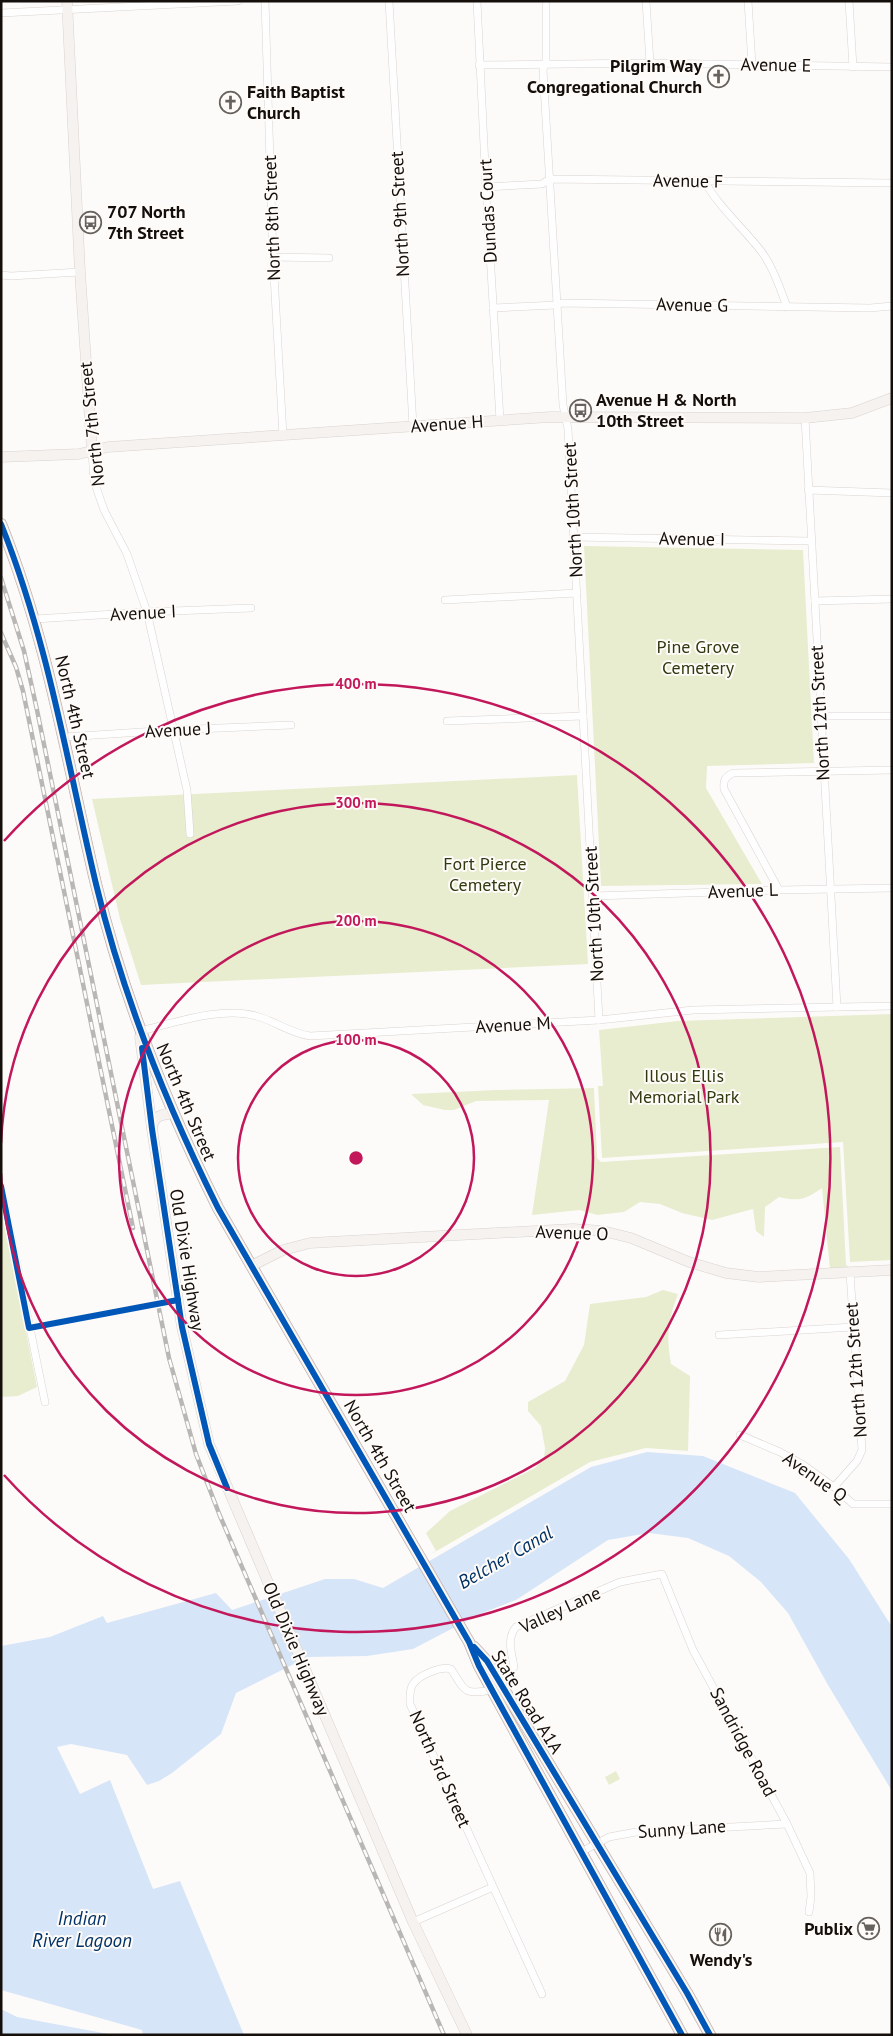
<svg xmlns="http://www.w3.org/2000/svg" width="893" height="2036" font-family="'PT Sans',sans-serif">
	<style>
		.green { fill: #e8edcf }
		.water { fill: #d6e5f8 }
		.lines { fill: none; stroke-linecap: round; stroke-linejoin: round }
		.street-casing { stroke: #d8d3d0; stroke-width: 8 }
		.secondary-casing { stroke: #d8d3d0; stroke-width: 11 }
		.primary-casing { stroke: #b3a49f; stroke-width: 12 }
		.street { stroke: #fffefe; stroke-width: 7 }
		.secondary { stroke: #f6f2f0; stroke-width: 10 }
		.primary { stroke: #efe6e3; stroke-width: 11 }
		.rail-casing { stroke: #b8b7b6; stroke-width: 4.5 }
		.rail { stroke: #fefbf8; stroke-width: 2.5; stroke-dasharray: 8; stroke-linecap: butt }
		.cycleway-casing { stroke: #fefbf8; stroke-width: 9 }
		.cycleway { stroke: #0057b8; stroke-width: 6 }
		.ring { fill: none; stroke: #c2185b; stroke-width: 2.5 }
		.labels { text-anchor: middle; stroke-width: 4; stroke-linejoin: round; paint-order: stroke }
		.street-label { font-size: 18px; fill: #150f0b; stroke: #fefbf8 }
		.poi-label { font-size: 18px; font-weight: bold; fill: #150f0b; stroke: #fefbf8; text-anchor: start }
		.park-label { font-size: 18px; fill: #31390f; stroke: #fefbf8 }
		.water-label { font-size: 19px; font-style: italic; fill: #003266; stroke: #fefbf8 }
		.centre { fill: #c2185b; stroke: #fefbf8; stroke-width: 2.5 }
		.ring-label { font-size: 15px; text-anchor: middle; font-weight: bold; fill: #c2185b; stroke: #fefbf8; stroke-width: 4; stroke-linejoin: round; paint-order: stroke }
	</style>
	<rect width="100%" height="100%" fill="#fdfbf9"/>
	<g class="green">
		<path d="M 584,546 L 803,550 L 814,763 L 707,766 L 706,788 L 762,884 L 601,886 Z"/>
		<path d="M 577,775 L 588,964 L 141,985 L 120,919 L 92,799 Z"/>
		<path d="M 892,1014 L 892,1260 L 850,1262 L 843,1142 L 602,1158 L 598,1086 L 603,1086 L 599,1030 L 678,1021 Z"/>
		<path d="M 594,1088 L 597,1158 L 601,1162 L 840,1147 L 846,1265 L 849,1267 L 892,1266 L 830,1269 L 822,1188 C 806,1199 799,1202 779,1197 L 765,1207 L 764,1237 L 756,1231 L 753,1209 L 712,1220 L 682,1213 L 660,1204 L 640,1202 L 624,1212 L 597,1215 L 580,1210 L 532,1215 L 549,1100 L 476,1101 L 454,1110 L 445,1110 L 423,1105 L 411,1094 L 496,1090 Z"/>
		<path d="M 1,1206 L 37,1387 L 18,1396 L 1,1397 Z"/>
		<path d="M 663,1290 L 678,1294 C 668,1321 666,1335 671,1364 L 690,1376 L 688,1451 L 646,1448 L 590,1462 L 433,1553 L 432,1553 L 436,1551 L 426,1533 L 450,1511 L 535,1468 L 544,1458 L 545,1448 L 541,1426 L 528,1411 L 528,1402 L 565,1381 L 584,1345 L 590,1304 L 646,1297 Z"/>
		<path d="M 616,1771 L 620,1779 L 609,1785 L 605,1777 Z"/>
	</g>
	<g class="water">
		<path d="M 647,1452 L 703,1456 L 795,1493 L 849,1559 L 892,1627 L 892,1791 L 828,1685 L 788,1613 L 761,1582 L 729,1556 L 688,1538 L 649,1533 L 608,1540 L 516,1600 L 480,1614 L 413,1649 L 367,1656 L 308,1657 L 236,1693 L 221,1734 L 172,1773 L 159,1781 L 147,1785 L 127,1755 L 71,1744 L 57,1747 L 80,1794 L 110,1780 L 153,1889 L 180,1881 L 244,2035 L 143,2035 L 142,2030 L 1,1990 L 1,1646 L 50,1637 L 103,1616 L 107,1623 L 216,1593 L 232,1610 L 325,1579 L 354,1579 L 383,1588 L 591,1467 Z"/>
		<path d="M 1,2009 L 17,2017 L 114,2035 L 1,2035 Z"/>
	</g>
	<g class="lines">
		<defs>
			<g id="street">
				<path d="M 265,1 L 273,257 L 283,436"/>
				<path d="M 389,1 L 413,426"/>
				<path d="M 477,1 L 486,187 L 500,420"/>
				<path d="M 546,1 L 546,63 L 543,69 L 563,405 L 568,429 L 599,1020"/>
				<path d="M 646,1 L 650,63"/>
				<path d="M 748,1 L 752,65"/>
				<path d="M 849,1 L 853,67"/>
				<path d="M 1,13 L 238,1"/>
				<path d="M 479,65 L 650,63 L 892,67"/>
				<path d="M 705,181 C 714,202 746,231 761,251 C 773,267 780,288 787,307"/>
				<path d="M 486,187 L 542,184 L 550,179 L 892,183"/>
				<path d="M 273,257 L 329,258"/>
				<path d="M 1,275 L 11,276 L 80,272"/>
				<path d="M 493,308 L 556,305 L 562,303 L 870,308 L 892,306"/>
				<path d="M 805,418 L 837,1007"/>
				<path d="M 92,451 L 94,481 L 104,510 L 127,554 L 147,612 L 187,790 L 190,834"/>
				<path d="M 808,490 L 892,493"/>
				<path d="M 573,537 L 811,541"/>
				<path d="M 445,600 L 577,593"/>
				<path d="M 815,601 L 892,599"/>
				<path d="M 35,619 L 147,612 L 251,608"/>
				<path d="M 820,716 L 892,716"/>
				<path d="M 447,721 L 583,716"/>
				<path d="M 65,737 L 172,730 L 291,725"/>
				<path d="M 779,890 L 724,789 C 723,780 725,777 733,773 L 892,770"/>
				<path d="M 594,896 L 779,890 L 892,888"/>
				<path d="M 140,1031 C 174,1023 222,1006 256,1016 C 275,1021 290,1033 310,1036 L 599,1020 L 693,1010 L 892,1006"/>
				<path d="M 1,1186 L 45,1402"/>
				<path d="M 719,1335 L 853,1327"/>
				<path d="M 740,1435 L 780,1452 L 802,1464 L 834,1487 L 853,1504 L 892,1504"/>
				<path d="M 834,1487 L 857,1461 L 862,1450 L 850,1273"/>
				<path d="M 500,1682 L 514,1667 C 512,1653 506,1639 516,1627 L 620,1582 L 662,1574 L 693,1650 L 787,1824 L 810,1873 L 811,1897 L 809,1912"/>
				<path d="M 492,1690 C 463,1695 466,1692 451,1669 C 441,1666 419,1675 413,1684 C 409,1690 410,1697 410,1704 L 542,1994"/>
				<path d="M 581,1852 L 609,1837 L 636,1832 L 787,1824"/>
				<path d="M 413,1922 L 493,1887"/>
			</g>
			<g id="secondary">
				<path d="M 67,1 L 80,272 L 92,451"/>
				<path d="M 1,457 L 79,454 L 108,447 L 550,417 L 805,418 L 852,413 L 892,398"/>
				<path d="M 140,1037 L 152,1129 L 182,1327 L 209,1444 L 413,1922 L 467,2035"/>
				<path d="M 152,1128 C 154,1115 161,1115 173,1113"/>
				<path d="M 251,1266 L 283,1250 L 310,1243 L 573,1229 L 603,1231 L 631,1238 L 689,1262 L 726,1273 L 759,1277 L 892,1270"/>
			</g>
			<g id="primary">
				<path d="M 1,524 C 48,641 67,762 96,884 C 123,997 166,1104 218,1208 L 469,1642 L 479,1666 L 492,1690 L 682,2035"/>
				<path d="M 474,1647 L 487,1661 L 687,1993 L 710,2035"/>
			</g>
		</defs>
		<use href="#street" class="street-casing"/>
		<use href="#secondary" class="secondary-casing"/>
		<use href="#primary" class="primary-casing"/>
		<use href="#street" class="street"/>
		<use href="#secondary" class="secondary"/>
		<use href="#primary" class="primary"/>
		<defs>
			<g id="rail">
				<path d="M 1,578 L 24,651 L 37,710 L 169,1358 L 196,1454 L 220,1516 L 444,2035"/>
				<path d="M 1,633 L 16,667 L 23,691 L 133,1228"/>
			</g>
		</defs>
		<use href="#rail" class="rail-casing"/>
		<use href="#rail" class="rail"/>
		<defs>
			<g id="cycleway">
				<path d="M 1,524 C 48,641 67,762 96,884 C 123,997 166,1104 218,1208 L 469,1642 L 479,1666 L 492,1690 L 682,2035"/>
				<path d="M 142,1048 L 152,1129 L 182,1327 L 209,1444 L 227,1488"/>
				<path d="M 1,1186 L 29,1328 L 178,1300"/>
				<path d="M 474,1647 L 487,1661 L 687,1993 L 710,2035"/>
			</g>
		</defs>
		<use href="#cycleway" class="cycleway-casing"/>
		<use href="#cycleway" class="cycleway"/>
	</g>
	<g class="ring">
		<circle cx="356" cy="1158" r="118"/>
		<circle cx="356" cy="1158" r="237"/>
		<path d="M1 1143A355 355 0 1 1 1 1173"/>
		<path d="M4 841A474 474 0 1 1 4 1475"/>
	</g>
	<defs>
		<symbol id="church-ring" viewBox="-11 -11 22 22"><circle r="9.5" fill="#fefbf8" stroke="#66625e" stroke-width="1.5"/><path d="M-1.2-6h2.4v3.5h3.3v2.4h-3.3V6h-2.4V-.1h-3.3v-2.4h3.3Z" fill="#66625e"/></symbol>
		<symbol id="bus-ring" viewBox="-11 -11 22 22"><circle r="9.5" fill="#fefbf8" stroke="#66625e" stroke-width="1.5"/><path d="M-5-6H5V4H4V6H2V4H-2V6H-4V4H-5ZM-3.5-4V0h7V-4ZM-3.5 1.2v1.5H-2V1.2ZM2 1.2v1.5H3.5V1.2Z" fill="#66625e"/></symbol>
		<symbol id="supermarket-ring" viewBox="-11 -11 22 22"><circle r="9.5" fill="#fefbf8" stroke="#66625e" stroke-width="1.5"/><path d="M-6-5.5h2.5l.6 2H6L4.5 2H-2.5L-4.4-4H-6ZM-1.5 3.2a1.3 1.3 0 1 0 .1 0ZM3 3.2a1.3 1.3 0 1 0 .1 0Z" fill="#66625e"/></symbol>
		<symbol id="restaurant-ring" viewBox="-11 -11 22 22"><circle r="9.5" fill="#fefbf8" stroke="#66625e" stroke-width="1.5"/><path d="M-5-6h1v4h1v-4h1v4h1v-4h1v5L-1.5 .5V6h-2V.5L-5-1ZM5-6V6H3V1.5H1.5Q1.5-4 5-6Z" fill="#66625e"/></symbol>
	</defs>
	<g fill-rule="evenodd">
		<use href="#church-ring" x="706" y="64" width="25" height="25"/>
		<use href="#church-ring" x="218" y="90" width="25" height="25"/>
		<use href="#bus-ring" x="78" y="210" width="25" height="25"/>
		<use href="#bus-ring" x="568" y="398" width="25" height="25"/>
		<use href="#supermarket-ring" x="856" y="1916" width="25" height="25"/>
		<use href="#restaurant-ring" x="708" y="1922" width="25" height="25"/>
	</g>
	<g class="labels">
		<g class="street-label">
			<text transform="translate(776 65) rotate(1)" y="6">Avenue E</text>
			<text transform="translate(688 181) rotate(1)" y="6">Avenue F</text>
			<text transform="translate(488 211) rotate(-93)" y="6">Dundas Court</text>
			<text transform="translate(400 214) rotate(-93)" y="6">North 9th Street</text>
			<text transform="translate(272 218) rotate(-92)" y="6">North 8th Street</text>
			<text transform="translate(692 305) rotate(1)" y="6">Avenue G</text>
			<text transform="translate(92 424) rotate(-96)" y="6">North 7th Street</text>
			<text transform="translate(447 424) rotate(-4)" y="6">Avenue H</text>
			<text transform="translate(573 510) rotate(-93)" y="6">North 10th Street</text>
			<text transform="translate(692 539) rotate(1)" y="6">Avenue I</text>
			<text transform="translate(143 613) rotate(-3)" y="6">Avenue I</text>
			<text transform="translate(820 713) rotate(-93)" y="6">North 12th Street</text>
			<text transform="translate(75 717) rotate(77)" y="6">North 4th Street</text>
			<text transform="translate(178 730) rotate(-3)" y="6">Avenue J</text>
			<text transform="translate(743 891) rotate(-2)" y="6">Avenue L</text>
			<text transform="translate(594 914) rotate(-93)" y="6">North 10th Street</text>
			<text transform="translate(513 1025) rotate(-3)" y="6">Avenue M</text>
			<text transform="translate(186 1102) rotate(67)" y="6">North 4th Street</text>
			<text transform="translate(572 1233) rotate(2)" y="6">Avenue O</text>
			<text transform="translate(187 1260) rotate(81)" y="6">Old Dixie Highway</text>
			<text transform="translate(856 1370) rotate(-94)" y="6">North 12th Street</text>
			<text transform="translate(380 1456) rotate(60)" y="6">North 4th Street</text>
			<text transform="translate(815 1477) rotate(35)" y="6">Avenue Q</text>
			<text transform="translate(560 1610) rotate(-25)" y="6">Valley Lane</text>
			<text transform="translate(296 1649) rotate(67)" y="6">Old Dixie Highway</text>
			<text transform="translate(527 1702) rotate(58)" y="6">State Road A1A</text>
			<text transform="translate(743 1742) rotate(62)" y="6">Sandridge Road</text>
			<text transform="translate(440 1769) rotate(66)" y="6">North 3rd Street</text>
			<text transform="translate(682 1829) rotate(-4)" y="6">Sunny Lane</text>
		</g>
		<g class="poi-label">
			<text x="702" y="72" text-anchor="end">Pilgrim Way<tspan x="702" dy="21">Congregational Church</tspan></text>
			<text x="247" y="98">Faith Baptist<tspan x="247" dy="21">Church</tspan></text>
			<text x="107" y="218">707 North<tspan x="107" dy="21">7th Street</tspan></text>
			<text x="596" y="406">Avenue H &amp; North<tspan x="596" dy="21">10th Street</tspan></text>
			<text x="853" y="1935" text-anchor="end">Publix</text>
			<text x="721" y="1966" text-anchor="middle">Wendy's</text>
		</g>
		<g class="park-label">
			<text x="698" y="653">Pine Grove<tspan x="698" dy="21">Cemetery</tspan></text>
			<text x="485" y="870">Fort Pierce<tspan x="485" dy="21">Cemetery</tspan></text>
			<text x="684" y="1082">Illous Ellis<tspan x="684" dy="21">Memorial Park</tspan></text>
		</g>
		<g class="water-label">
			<text transform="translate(505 1557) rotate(-30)" y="7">Belcher Canal</text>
			<text x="82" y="1925">Indian<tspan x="82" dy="22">River Lagoon</tspan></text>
		</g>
	</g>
	<circle cx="356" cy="1158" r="8" class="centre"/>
	<g class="ring-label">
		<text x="356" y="689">400 m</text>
		<text x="356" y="808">300 m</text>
		<text x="356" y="926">200 m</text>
		<text x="356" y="1045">100 m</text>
	</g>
	<rect width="893" height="2036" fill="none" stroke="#150f0b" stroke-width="5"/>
</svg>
